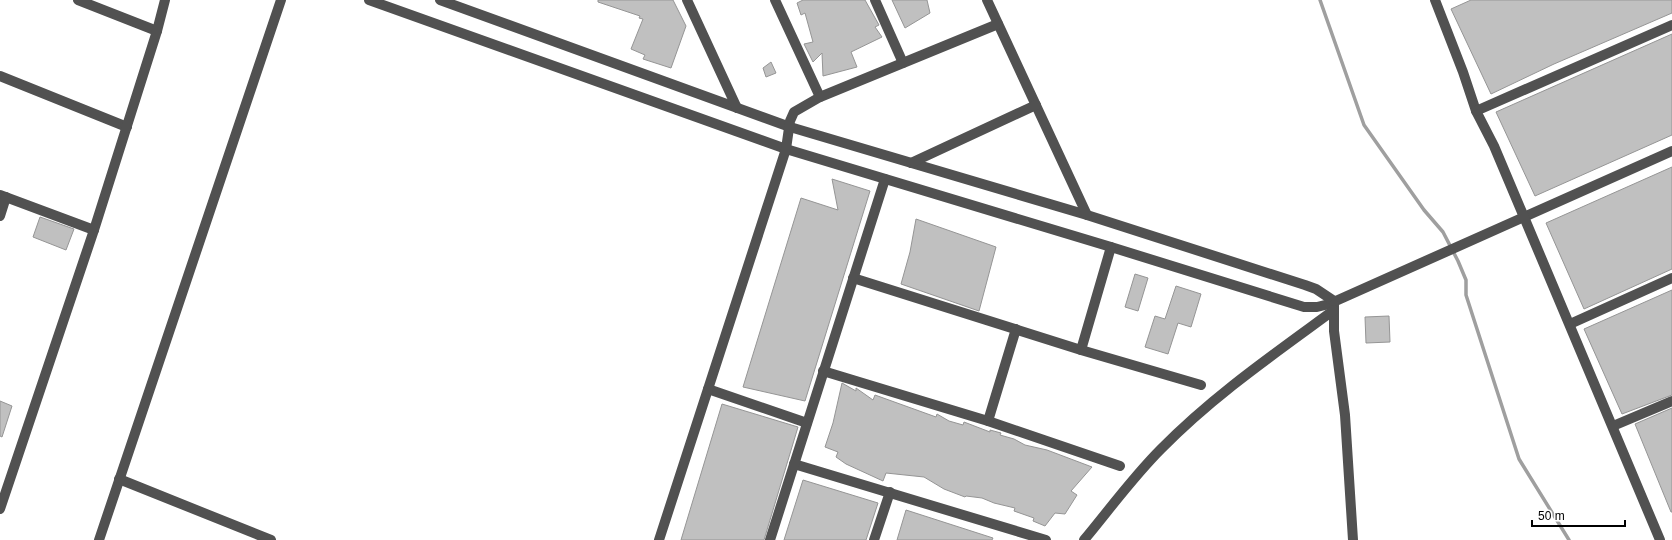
<svg xmlns="http://www.w3.org/2000/svg" width="1672" height="540" font-family="Arial,sans-serif">
	<style>
		.lines { fill: none; stroke-linecap: round; stroke-linejoin: round }
		.stream { stroke: #9f9f9f; stroke-width: 3.5 }
		.building { fill: #c0c0c0; stroke: #959595 }
		.minor { stroke: #515151; stroke-width: 10 }
	</style>
	<rect width="100%" height="100%" fill="#fff"/>
	<g class="lines">
		<path class="stream" d="M 1320,0 L 1364,125 L 1424,210 L 1443,232 L 1458,261 L 1466,280 L 1466,295 L 1519,459 L 1569,540"/>
	</g>
	<g class="building">
		<path d="M 598,0 L 673,0 L 686,26 L 671,68 L 643,59 L 645,55 L 631,49 L 643,19 L 639,18 L 640,16 L 598,2 Z"/>
		<path d="M 803,0 L 865,0 L 879,25 L 875,27 L 882,37 L 851,52 L 857,67 L 823,76 L 822,53 L 813,62 L 804,44 L 813,42 L 805,13 L 801,15 L 797,3 Z"/>
		<path d="M 892,0 L 927,0 L 930,13 L 905,28 Z"/>
		<path d="M 1471,0 L 1672,0 L 1672,13 L 1554,64 L 1491,94 L 1451,9 Z"/>
		<path d="M 1672,34 L 1672,135 L 1535,196 L 1496,112 Z"/>
		<path d="M 771,62 L 776,73 L 766,77 L 763,68 Z"/>
		<path d="M 1672,167 L 1672,269 L 1584,309 L 1546,223 Z"/>
		<path d="M 832,179 L 870,191 L 805,401 L 743,387 L 801,198 L 838,210 Z"/>
		<path d="M 40,217 L 74,229 L 66,250 L 33,237 Z"/>
		<path d="M 916,219 L 996,247 L 979,311 L 901,284 L 910,252 Z"/>
		<path d="M 1135,274 L 1148,278 L 1138,311 L 1125,307 Z"/>
		<path d="M 1176,286 L 1201,294 L 1191,327 L 1178,323 L 1168,354 L 1145,347 L 1155,316 L 1165,319 Z"/>
		<path d="M 1672,290 L 1672,395 L 1622,414 L 1584,329 Z"/>
		<path d="M 1389,316 L 1390,342 L 1366,343 L 1365,317 Z"/>
		<path d="M 842,383 L 856,391 L 856,388 L 873,400 L 875,395 L 936,417 L 937,414 L 949,421 L 963,425 L 964,422 L 990,432 L 990,430 L 1001,433 L 1000,435 L 1014,439 L 1025,445 L 1047,450 L 1092,467 L 1071,491 L 1077,495 L 1065,514 L 1055,513 L 1045,526 L 1033,521 L 1034,518 L 1014,511 L 1015,508 L 994,503 L 982,498 L 966,496 L 965,497 L 944,489 L 924,477 L 886,473 L 883,481 L 846,464 L 836,457 L 838,452 L 825,447 L 833,423 Z"/>
		<path d="M 0,401 L 12,406 L 2,437 L 0,436 Z"/>
		<path d="M 722,404 L 798,427 L 764,540 L 681,540 Z"/>
		<path d="M 1672,408 L 1672,512 L 1671,512 L 1635,424 Z"/>
		<path d="M 803,480 L 878,503 L 866,540 L 784,540 Z"/>
		<path d="M 906,510 L 993,538 L 992,540 L 897,540 Z"/>
	</g>
	<g class="lines">
		<g class="minor">
			<path d="M 78,0 L 157,31"/>
			<path d="M 369,0 L 786,149 L 1111,247 L 1304,307 L 1317,307 L 1329,304 L 1672,151"/>
			<path d="M 440,0 L 790,127 L 1087,215 L 1305,285 L 1316,289 L 1334,301"/>
			<path d="M 687,0 L 737,108"/>
			<path d="M 775,0 L 820,97"/>
			<path d="M 875,0 L 903,63"/>
			<path d="M 987,0 L 1087,215"/>
			<path d="M 1435,0 L 1463,72 L 1476,111 L 1494,146 L 1524,217 L 1660,540"/>
			<path d="M 0,76 L 127,127"/>
			<path d="M 1476,111 L 1672,25"/>
			<path d="M 911,163 L 1036,105"/>
			<path d="M 0,195 L 94,230"/>
			<path d="M 0,216 L 6,197"/>
			<path d="M 853,278 L 1081,350 L 1201,385"/>
			<path d="M 1334,305 L 1334,331 L 1345,415 L 1353,540"/>
			<path d="M 1570,324 L 1672,278"/>
			<path d="M 1081,350 L 1111,247"/>
			<path d="M 823,371 L 988,421 L 1120,466"/>
			<path d="M 708,389 L 807,423"/>
			<path d="M 988,421 L 1016,329"/>
			<path d="M 1613,426 L 1672,401"/>
			<path d="M 794,464 L 1046,540"/>
			<path d="M 119,479 L 271,540"/>
			<path d="M 0,509 L 94,230 L 157,31 L 165,0"/>
			<path d="M 99,540 L 281,0"/>
			<path d="M 659,540 L 786,149 L 790,121 L 794,112 L 820,97 L 998,24"/>
			<path d="M 770,540 L 885,179"/>
			<path d="M 874,540 L 890,492"/>
			<path d="M 1084,540 C 1109,510 1133,477 1161,449 C 1213,396 1274,354 1334,310"/>
		</g>
	</g>
	<path d="M1532 520v6h93v-6" fill="none" stroke="#000000" stroke-width="2"/>
	<text x="1538" y="520" font-size="12" fill="#000000" stroke="#ffffff" stroke-width="3" paint-order="stroke">50 m</text>
</svg>
